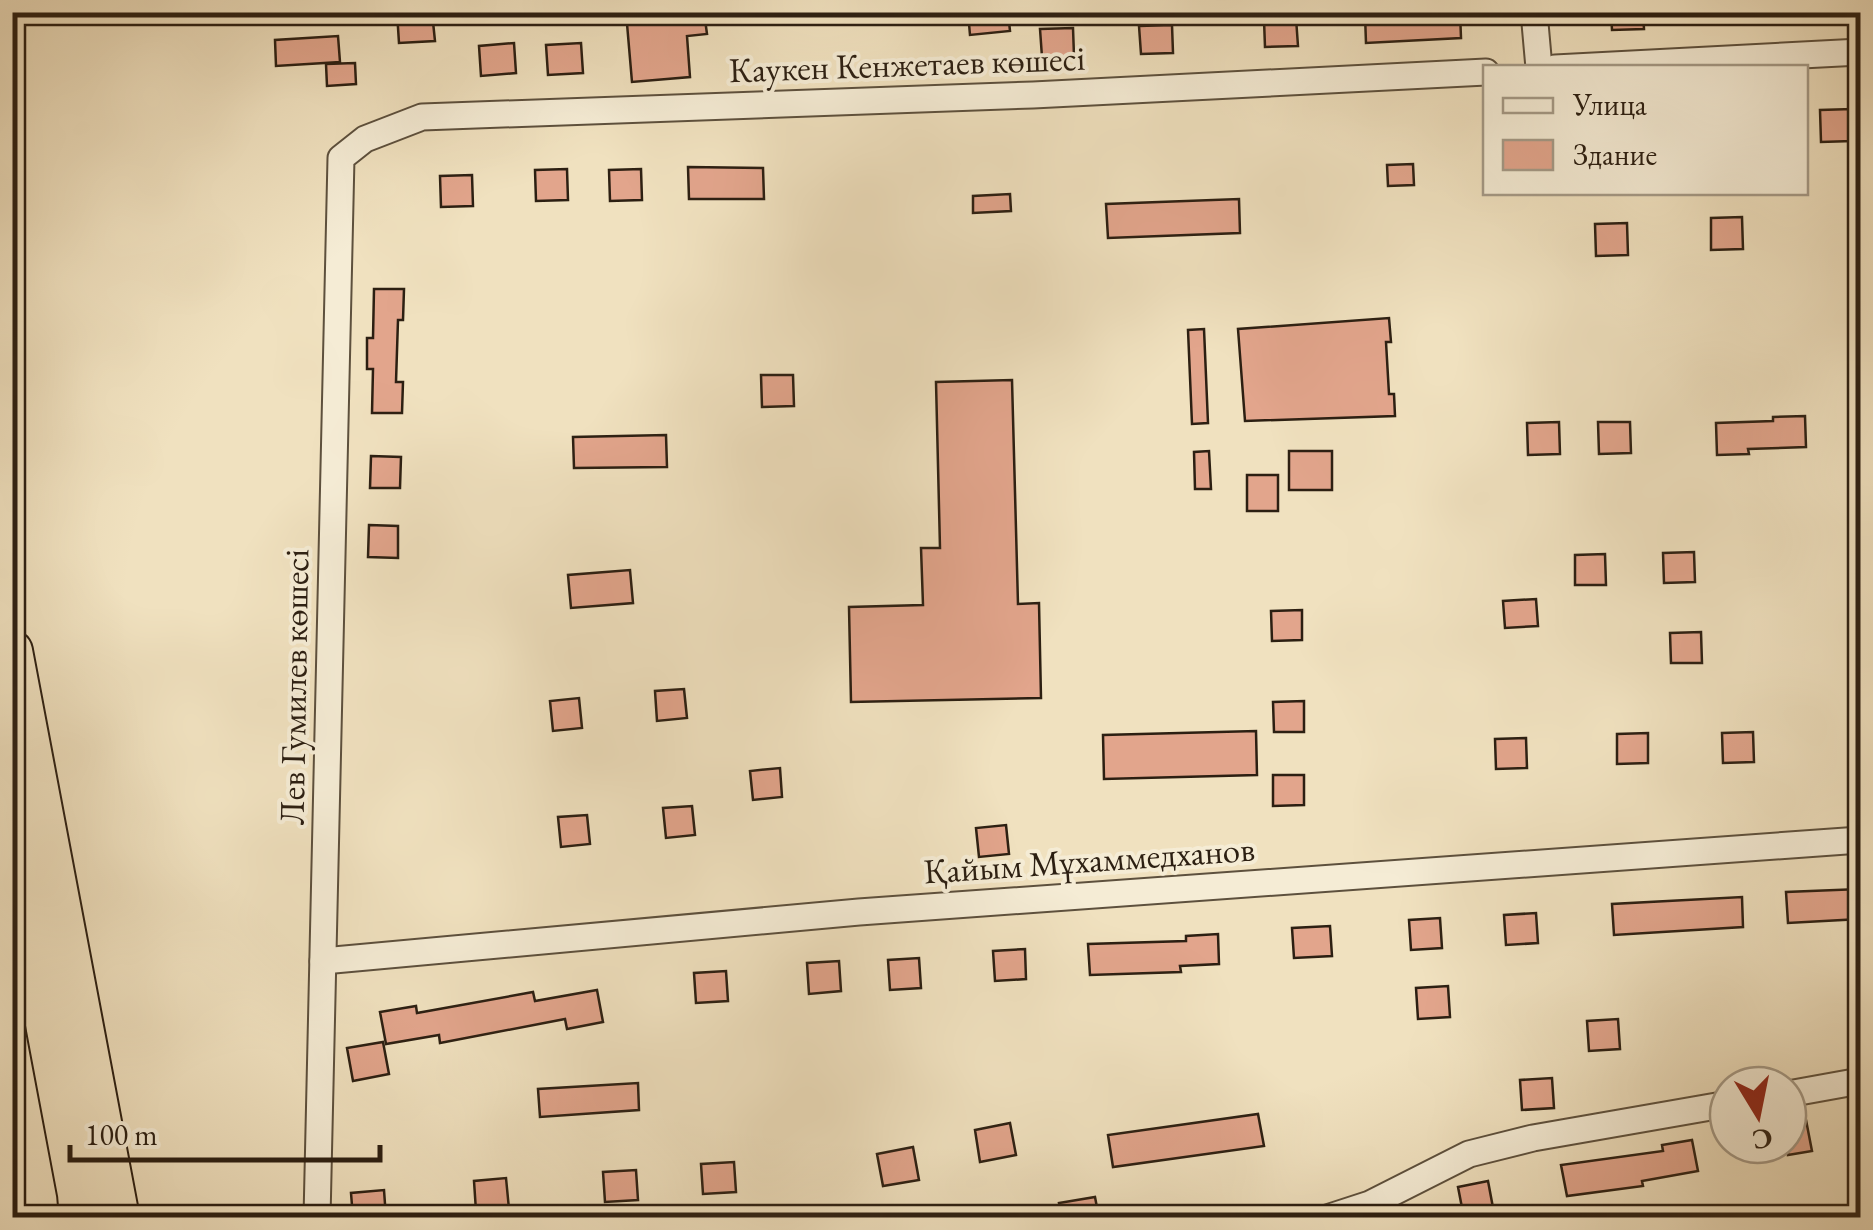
<svg xmlns="http://www.w3.org/2000/svg" width="1873" height="1230" font-family="'EB Garamond',serif">
	<style>
		.building { fill: #e2a58c; stroke: #2c1f12; stroke-width: 2.5 }
		.lines { fill: none; stroke-linecap: round; stroke-linejoin: round }
		.minor-casing { stroke: #5d503d; stroke-width: 29 }
		.trunk-casing { stroke: #2c1f12; stroke-width: 44 }
		.minor { stroke: #f5ecd5; stroke-width: 25 }
		.trunk { stroke: #f0e1bf; stroke-width: 40 }
		.labels { text-anchor: middle; stroke-width: 8; stroke-linejoin: round; paint-order: stroke }
		.street-label { font-size: 35px; fill: #2c1f12; stroke: #f5ecd5 }
	</style>
	<rect width="100%" height="100%" fill="#f0e1bf"/>
	<filter id="stains"><feTurbulence type="fractalNoise" baseFrequency=".002" numOctaves="4"/><feColorMatrix values="0 0 0 0 .2 0 0 0 0 .09 0 0 0 0 .02 0 0 0 .5 -.17"/></filter>
	<radialGradient id="worn" r=".72"><stop offset=".6" stop-color="#630" stop-opacity="0"/><stop offset="1" stop-color="#630" stop-opacity=".3"/></radialGradient>
	<g class="building">
		<path d="M 397,12 L 432,12 L 435,41 L 399,43 Z"/>
		<path d="M 626,12 L 704,12 L 707,34 L 687,36 L 690,77 L 632,82 Z"/>
		<path d="M 968,12 L 1008,12 L 1010,31 L 970,35 Z"/>
		<path d="M 1460,12 L 1461,38 L 1366,43 L 1365,15 Z"/>
		<path d="M 1611,12 L 1643,12 L 1644,29 L 1612,30 Z"/>
		<path d="M 1296,18 L 1298,46 L 1265,47 L 1264,20 Z"/>
		<path d="M 1172,25 L 1173,53 L 1141,54 L 1139,26 Z"/>
		<path d="M 1073,28 L 1074,56 L 1042,57 L 1040,29 Z"/>
		<path d="M 338,36 L 340,62 L 276,66 L 275,40 Z"/>
		<path d="M 514,43 L 516,73 L 481,76 L 479,46 Z"/>
		<path d="M 581,43 L 583,73 L 548,75 L 546,45 Z"/>
		<path d="M 355,63 L 356,84 L 327,86 L 326,64 Z"/>
		<path d="M 1852,109 L 1852,141 L 1821,142 L 1820,110 Z"/>
		<path d="M 1413,164 L 1414,185 L 1388,186 L 1387,165 Z"/>
		<path d="M 688,167 L 763,168 L 764,199 L 689,199 Z"/>
		<path d="M 567,169 L 568,200 L 536,201 L 535,170 Z"/>
		<path d="M 641,169 L 642,200 L 610,201 L 609,170 Z"/>
		<path d="M 472,175 L 473,206 L 441,207 L 440,176 Z"/>
		<path d="M 1010,194 L 1011,211 L 973,213 L 973,196 Z"/>
		<path d="M 1239,199 L 1240,233 L 1108,238 L 1106,204 Z"/>
		<path d="M 1742,217 L 1743,249 L 1711,250 L 1711,218 Z"/>
		<path d="M 1627,223 L 1628,255 L 1596,256 L 1595,224 Z"/>
		<path d="M 374,289 L 404,289 L 403,320 L 398,320 L 396,382 L 403,382 L 402,413 L 372,413 L 373,369 L 367,369 L 367,338 L 373,338 Z"/>
		<path d="M 1389,318 L 1391,342 L 1386,342 L 1389,394 L 1394,394 L 1395,416 L 1245,421 L 1238,329 Z"/>
		<path d="M 1204,329 L 1208,423 L 1192,424 L 1188,330 Z"/>
		<path d="M 761,375 L 793,375 L 794,406 L 762,407 Z"/>
		<path d="M 1012,380 L 1018,604 L 1039,603 L 1041,698 L 851,702 L 849,607 L 923,605 L 921,548 L 940,548 L 936,382 Z"/>
		<path d="M 1805,416 L 1806,447 L 1748,449 L 1749,454 L 1717,455 L 1716,423 L 1773,421 L 1773,417 Z"/>
		<path d="M 1559,422 L 1560,454 L 1528,455 L 1527,423 Z"/>
		<path d="M 1598,422 L 1630,422 L 1631,453 L 1599,454 Z"/>
		<path d="M 666,435 L 667,467 L 574,468 L 573,437 Z"/>
		<path d="M 1209,451 L 1211,489 L 1195,489 L 1194,452 Z"/>
		<rect x="1289" y="451" width="43" height="39"/>
		<path d="M 371,456 L 401,457 L 400,488 L 370,488 Z"/>
		<rect x="1247" y="475" width="31" height="36"/>
		<path d="M 369,525 L 398,526 L 398,558 L 368,557 Z"/>
		<path d="M 1694,552 L 1695,582 L 1664,583 L 1663,553 Z"/>
		<path d="M 1605,554 L 1606,585 L 1575,585 L 1575,555 Z"/>
		<path d="M 630,570 L 633,603 L 571,608 L 568,575 Z"/>
		<path d="M 1536,599 L 1538,626 L 1505,628 L 1503,601 Z"/>
		<path d="M 1302,610 L 1302,640 L 1272,641 L 1271,611 Z"/>
		<path d="M 1701,632 L 1702,663 L 1671,663 L 1670,633 Z"/>
		<path d="M 684,689 L 687,718 L 657,721 L 655,691 Z"/>
		<path d="M 579,698 L 582,728 L 553,731 L 550,701 Z"/>
		<path d="M 1304,701 L 1304,732 L 1274,732 L 1273,702 Z"/>
		<path d="M 1256,731 L 1257,775 L 1104,779 L 1103,735 Z"/>
		<path d="M 1753,732 L 1754,762 L 1723,763 L 1722,733 Z"/>
		<path d="M 1648,733 L 1648,763 L 1617,764 L 1617,734 Z"/>
		<path d="M 1526,738 L 1527,768 L 1496,769 L 1495,739 Z"/>
		<path d="M 780,768 L 782,797 L 753,800 L 750,771 Z"/>
		<path d="M 1273,775 L 1304,775 L 1304,805 L 1273,806 Z"/>
		<path d="M 692,806 L 695,835 L 666,838 L 663,808 Z"/>
		<path d="M 587,815 L 590,844 L 561,847 L 558,817 Z"/>
		<path d="M 1006,825 L 1009,854 L 979,857 L 976,828 Z"/>
		<path d="M 1860,889 L 1860,919 L 1788,923 L 1786,892 Z"/>
		<path d="M 1742,897 L 1743,927 L 1614,935 L 1612,904 Z"/>
		<path d="M 1536,913 L 1538,943 L 1506,945 L 1504,915 Z"/>
		<path d="M 1440,918 L 1442,948 L 1411,950 L 1409,920 Z"/>
		<path d="M 1330,926 L 1332,956 L 1294,958 L 1292,928 Z"/>
		<path d="M 1218,934 L 1219,964 L 1180,966 L 1181,972 L 1090,975 L 1088,944 L 1186,941 L 1186,936 Z"/>
		<path d="M 1025,949 L 1026,979 L 995,981 L 993,951 Z"/>
		<path d="M 919,958 L 921,988 L 890,990 L 888,960 Z"/>
		<path d="M 839,961 L 841,991 L 809,994 L 807,963 Z"/>
		<path d="M 726,971 L 728,1001 L 696,1003 L 694,973 Z"/>
		<path d="M 1448,986 L 1450,1017 L 1418,1019 L 1416,988 Z"/>
		<path d="M 597,990 L 603,1022 L 567,1029 L 565,1019 L 440,1043 L 439,1035 L 386,1044 L 380,1012 L 416,1006 L 417,1013 L 533,992 L 535,1001 Z"/>
		<path d="M 1618,1019 L 1620,1049 L 1589,1051 L 1587,1021 Z"/>
		<path d="M 383,1042 L 389,1074 L 353,1081 L 347,1048 Z"/>
		<path d="M 1552,1078 L 1554,1108 L 1522,1110 L 1520,1080 Z"/>
		<path d="M 638,1083 L 639,1110 L 540,1117 L 538,1089 Z"/>
		<path d="M 1258,1114 L 1264,1146 L 1113,1167 L 1108,1135 Z"/>
		<path d="M 1806,1120 L 1812,1151 L 1788,1155 L 1788,1123 Z"/>
		<path d="M 1010,1123 L 1016,1155 L 980,1162 L 975,1130 Z"/>
		<path d="M 1692,1140 L 1698,1171 L 1642,1181 L 1643,1186 L 1567,1196 L 1561,1165 L 1663,1151 L 1662,1145 Z"/>
		<path d="M 913,1147 L 919,1180 L 883,1186 L 877,1154 Z"/>
		<path d="M 734,1162 L 736,1192 L 703,1194 L 701,1164 Z"/>
		<path d="M 636,1170 L 638,1200 L 605,1202 L 603,1172 Z"/>
		<path d="M 506,1178 L 509,1209 L 476,1211 L 474,1181 Z"/>
		<path d="M 1488,1181 L 1494,1213 L 1464,1218 L 1458,1187 Z"/>
		<path d="M 384,1190 L 386,1218 L 353,1218 L 351,1193 Z"/>
		<path d="M 1095,1197 L 1099,1218 L 1062,1218 L 1059,1203 Z"/>
	</g>
	<g class="lines">
		<defs>
			<g id="minor">
				<path d="M 1534,12 L 1539,68"/>
				<path d="M 1555,68 L 1860,52"/>
				<path d="M 323,961 L 859,912 L 1860,840"/>
				<path d="M 1788,1094 L 1860,1081"/>
				<path d="M 317,1218 L 341,158 L 365,139 L 422,117 L 1033,95 L 1486,72"/>
				<path d="M 1327,1218 L 1370,1204 L 1469,1154 L 1533,1138 L 1728,1104"/>
			</g>
			<g id="trunk">
				<path d="M 12,651 L 119,1218"/>
				<path d="M 12,843 L 78,1194 L 80,1218"/>
			</g>
		</defs>
		<use href="#minor" class="minor-casing"/>
		<use href="#trunk" class="trunk-casing"/>
		<use href="#minor" class="minor"/>
		<use href="#trunk" class="trunk"/>
	</g>
	<g class="labels">
		<g class="street-label">
			<text transform="translate(907 64) rotate(-2)" y="12">Каукен Кенжетаев көшесі</text>
			<text transform="translate(294 687) rotate(-89)" y="12">Лев Гумилев көшесі</text>
			<text transform="translate(1089 860) rotate(-4)" y="12">Қайым Мұхаммедханов</text>
		</g>
	</g>
	<rect width="1873" height="1230" fill="none" stroke="#f0e1bf" stroke-width="50"/>
	<rect x="15" y="15" width="1843" height="1200" fill="none" stroke="#2c1f12" stroke-width="5"/>
	<rect x="25" y="25" width="1823" height="1180" fill="none" stroke="#2c1f12" stroke-width="2.5"/>
	<rect x="1483" y="65" width="325" height="130" fill="#f5ecd5" stroke="#a59a87" stroke-width="2.5"/>
	<rect x="1503" y="98" width="50" height="15" fill="#f5ecd5" stroke="#a59a87" stroke-width="2.5"/>
	<text x="1573" y="115" font-size="30" fill="#2c1f12">Улица</text>
	<rect x="1503" y="140" width="50" height="30" fill="#e2a58c" stroke="#a59a87" stroke-width="2.5"/>
	<text x="1573" y="165" font-size="30" fill="#2c1f12">Здание</text>
	<g transform="translate(1758 1115) rotate(170)"><circle r="48" fill="#f5ecd5" stroke="#a59a87" stroke-width="2.5"/>
	<path d="M0-8L18 38L0 25L-18 38Z" fill="#8f2418"/>
	<text y="-15" font-size="28" font-weight="bold" text-anchor="middle" fill="#2c1f12">С</text>
	</g>
	<path d="M70 1145v15h310v-15" fill="none" stroke="#2c1f12" stroke-width="5"/>
	<text x="85" y="1145" font-size="30" fill="#2c1f12" stroke="#f5ecd5" stroke-width="8" paint-order="stroke">100 m</text>
	<rect width="100%" height="100%" filter="url(#stains)"/>
	<rect width="100%" height="100%" fill="url(#worn)"/>
</svg>
